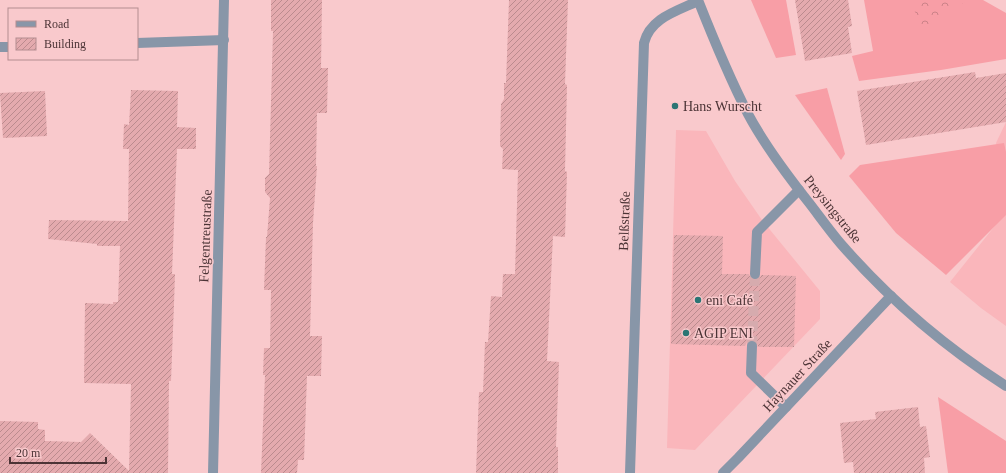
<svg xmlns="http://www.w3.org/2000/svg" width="1006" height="473" font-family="'Times New Roman',serif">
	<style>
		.built { fill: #fab6bb }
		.grass { fill: #f89ea6 }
		.forest { fill: url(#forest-crowns) }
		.building { fill: url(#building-hatch) }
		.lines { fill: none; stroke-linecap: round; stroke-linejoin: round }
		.minor-tunnel { stroke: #d6abae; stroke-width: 10; stroke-dasharray: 10 5; stroke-linecap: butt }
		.minor { stroke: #8896a8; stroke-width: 10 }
		.poi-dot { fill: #2b7574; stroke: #f9c9cc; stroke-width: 1.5 }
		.labels { text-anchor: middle; stroke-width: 3; stroke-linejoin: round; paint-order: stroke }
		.poi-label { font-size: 14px; fill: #4c3436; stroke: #f9c9cc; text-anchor: start }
		.street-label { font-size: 14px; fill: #4c3436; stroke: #f9c9cc }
	</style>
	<defs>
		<pattern id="forest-crowns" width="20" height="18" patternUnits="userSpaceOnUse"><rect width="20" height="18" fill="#f89ea6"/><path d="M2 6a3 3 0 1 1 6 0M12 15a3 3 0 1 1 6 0" fill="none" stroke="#cb8288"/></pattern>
		<pattern id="building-hatch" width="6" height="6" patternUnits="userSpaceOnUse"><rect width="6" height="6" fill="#e4aaae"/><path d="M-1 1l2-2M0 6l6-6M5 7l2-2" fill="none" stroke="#bb8b8e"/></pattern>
	</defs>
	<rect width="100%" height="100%" fill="#f9c9cc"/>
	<g class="built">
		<path d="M 1006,122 L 1006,202 L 996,143 Z"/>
		<path d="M 676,130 L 706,131 L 735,181 L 762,220 L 820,291 L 820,319 L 695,450 L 667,448 Z"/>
		<path d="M 1006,212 L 1006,326 L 981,308 L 950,282 Z"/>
	</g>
	<g class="grass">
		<path d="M 751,0 L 786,0 L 796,55 L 776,58 Z"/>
		<path d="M 864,0 L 983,0 L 1006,13 L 1006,59 L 941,70 L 859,81 L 852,56 L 873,51 Z"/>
		<path d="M 827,88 L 845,154 L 841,160 L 795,95 Z"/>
		<path d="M 1004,143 L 1006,152 L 1006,215 L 946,275 L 896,233 L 849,176 L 860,165 Z"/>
		<path d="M 938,397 L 1006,441 L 1006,473 L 948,473 Z"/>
	</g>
	<path class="forest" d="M 909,0 L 967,0 L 925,32 Z"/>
	<g class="building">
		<path d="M 271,0 L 322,0 L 321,68 L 328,68 L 327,113 L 317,113 L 316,166 L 317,166 L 313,223 L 310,336 L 322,336 L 321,376 L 307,376 L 304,460 L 298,460 L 297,473 L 261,473 L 265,375 L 263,375 L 264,348 L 270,348 L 271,290 L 264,290 L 266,237 L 267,237 L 270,198 L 265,192 L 265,178 L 269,174 L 273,31 L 271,31 Z"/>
		<path d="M 509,0 L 568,0 L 565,84 L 567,85 L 565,171 L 567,172 L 565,237 L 553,236 L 547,361 L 559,362 L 556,447 L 558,447 L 558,473 L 476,473 L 479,392 L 483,392 L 485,342 L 488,342 L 491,296 L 502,297 L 503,274 L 515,274 L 518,170 L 502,169 L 503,149 L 500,146 L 501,104 L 504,99 L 504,83 L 506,83 Z"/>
		<path d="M 795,0 L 848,0 L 852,26 L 848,27 L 852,53 L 805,61 Z"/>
		<path d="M 975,72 L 976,78 L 1006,73 L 1006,122 L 866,145 L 857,91 Z"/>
		<path d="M 131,90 L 178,91 L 177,127 L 196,128 L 196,149 L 177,149 L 172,274 L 175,274 L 174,304 L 171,381 L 169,381 L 168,473 L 0,473 L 0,421 L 38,422 L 38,429 L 45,430 L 45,441 L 81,442 L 90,433 L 129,471 L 131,384 L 84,383 L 85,303 L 113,304 L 113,302 L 118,302 L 120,246 L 97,246 L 97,244 L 48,239 L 49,220 L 128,221 L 129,149 L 123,149 L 124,124 L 129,125 Z"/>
		<path d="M 45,91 L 47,136 L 3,138 L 0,93 Z"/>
		<path d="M 674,235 L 723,236 L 722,274 L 749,274 L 751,279 L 755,280 L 760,278 L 761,275 L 796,276 L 794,347 L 758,347 L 756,341 L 752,340 L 747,342 L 745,346 L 671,344 Z"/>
		<path d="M 918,407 L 920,427 L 926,426 L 930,457 L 924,458 L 925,473 L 854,473 L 853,462 L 844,463 L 840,423 L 876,419 L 875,412 Z"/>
	</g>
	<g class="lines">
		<path class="minor-tunnel" d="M 752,346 L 755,274"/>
		<g class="minor">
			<path d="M 698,0 C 713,38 729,77 748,114 C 765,146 787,175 810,204 C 820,217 830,231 841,244 C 889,299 945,347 1006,386"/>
			<path d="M 137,43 L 224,40"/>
			<path d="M 0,47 L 9,47"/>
			<path d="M 755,274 L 757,232 L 799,190"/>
			<path d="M 752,346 L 751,373 L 786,407"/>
			<path d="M 213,473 L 224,0"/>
			<path d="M 630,473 L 644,43 C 650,18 677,11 698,1"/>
			<path d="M 723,473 L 738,458 L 891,296"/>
		</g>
	</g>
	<g class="poi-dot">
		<circle cx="675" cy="106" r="4"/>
		<circle cx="698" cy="300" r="4"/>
		<circle cx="686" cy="333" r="4"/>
	</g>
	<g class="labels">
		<g class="poi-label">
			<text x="683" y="111">Hans Wurscht</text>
			<text x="706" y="305">eni Café</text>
			<text x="694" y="338">AGIP ENI</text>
		</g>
		<g class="street-label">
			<text transform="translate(833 209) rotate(51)" y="5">Preysingstraße</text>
			<text transform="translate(624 221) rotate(-88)" y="5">Belßstraße</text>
			<text transform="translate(205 236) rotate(-88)" y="5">Felgentreustraße</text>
			<text transform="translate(797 375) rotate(-47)" y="5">Haynauer Straße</text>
		</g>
	</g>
	<rect x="8" y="8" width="130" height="52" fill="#f9c9cc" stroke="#b48d90"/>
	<rect x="16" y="21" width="20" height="6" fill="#8896a8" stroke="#b48d90"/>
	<text x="44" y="28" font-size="12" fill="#4c3436">Road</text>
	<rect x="16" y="38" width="20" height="12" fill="url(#building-hatch)" stroke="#b48d90"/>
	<text x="44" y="48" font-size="12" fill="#4c3436">Building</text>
	<path d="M10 457v6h96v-6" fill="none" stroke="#4c3436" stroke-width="2"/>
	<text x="16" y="457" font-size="12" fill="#4c3436" stroke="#f9c9cc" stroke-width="3" paint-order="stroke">20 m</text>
</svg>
